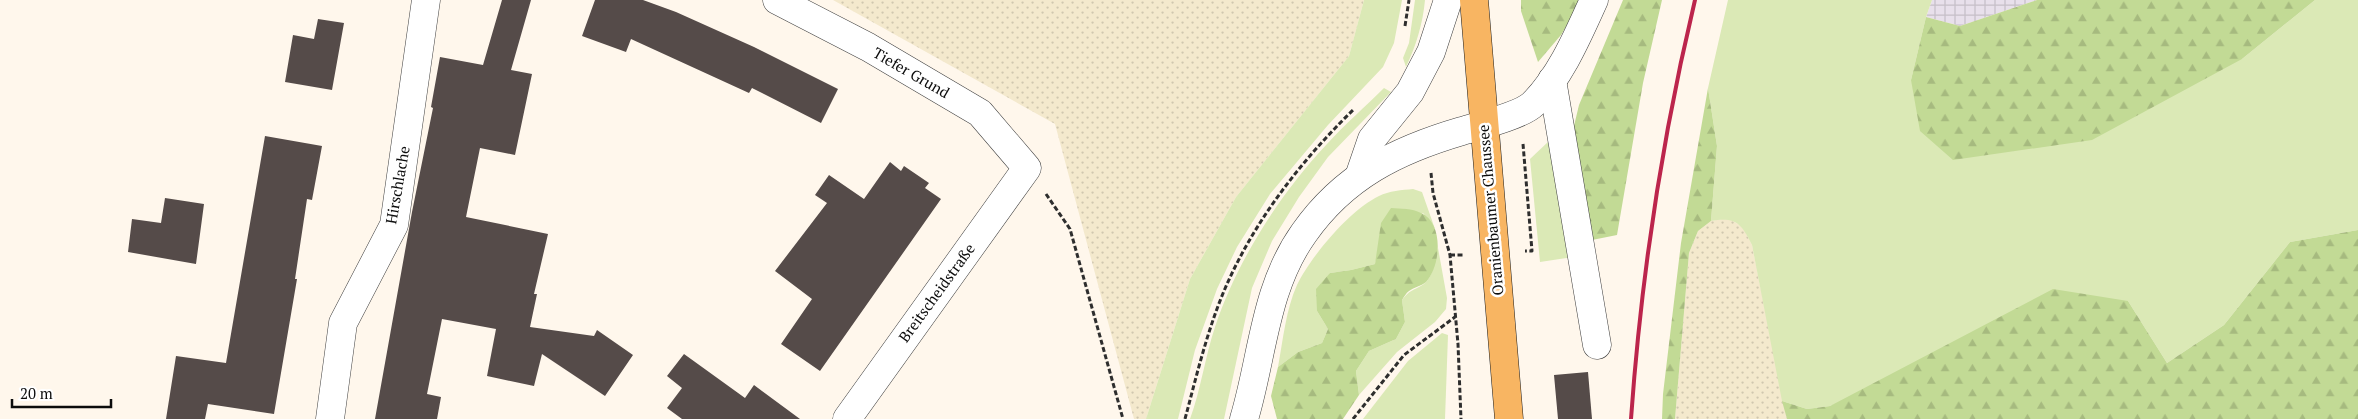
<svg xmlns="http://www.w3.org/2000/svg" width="2358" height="419" font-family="'PT Serif',serif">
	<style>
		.industrial { fill: url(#industrial-grid) }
		.farmland { fill: url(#farmland-dots) }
		.grass { fill: #dbe9b6 }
		.forest { fill: url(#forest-firs) }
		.building { fill: #554b49 }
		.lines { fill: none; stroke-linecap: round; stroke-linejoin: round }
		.minor-casing { stroke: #3f3f3f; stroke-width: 29 }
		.major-casing { stroke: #1d1d1d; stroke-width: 29 }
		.path { stroke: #2e2e2e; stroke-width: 3; stroke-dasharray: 5 2.5; stroke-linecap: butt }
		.minor { stroke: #fff; stroke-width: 28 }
		.major { stroke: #f8b562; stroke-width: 28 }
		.rail { stroke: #bc254c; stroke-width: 4 }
		.labels { text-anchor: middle; stroke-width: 5; stroke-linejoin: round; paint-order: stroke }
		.street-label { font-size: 15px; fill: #0c0c0c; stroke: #fff }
	</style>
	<defs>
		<pattern id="industrial-grid" width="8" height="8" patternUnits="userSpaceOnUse" patternTransform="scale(1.25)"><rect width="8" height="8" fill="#e8e0eb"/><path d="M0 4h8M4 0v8" fill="none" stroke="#c6bfc8"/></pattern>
		<pattern id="farmland-dots" width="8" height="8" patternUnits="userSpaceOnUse" patternTransform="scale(1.25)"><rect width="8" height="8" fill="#f4e9cd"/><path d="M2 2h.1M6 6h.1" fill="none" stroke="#d0c7af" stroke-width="1.8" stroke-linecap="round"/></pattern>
		<pattern id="forest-firs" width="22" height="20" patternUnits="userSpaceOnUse" patternTransform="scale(1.25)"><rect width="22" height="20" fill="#c2da95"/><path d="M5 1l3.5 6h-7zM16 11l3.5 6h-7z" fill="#a6ba7f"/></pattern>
	</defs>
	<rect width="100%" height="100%" fill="#fff7ec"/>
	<path class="industrial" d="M 1932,0 L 2037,0 L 1960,26 L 1926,17 Z"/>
	<g class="farmland">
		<path d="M 833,0 L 1364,0 L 1349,56 L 1236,197 L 1190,279 L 1146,419 L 1134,419 L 1055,124 Z"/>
		<path d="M 1728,218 L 1743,227 L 1752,245 L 1787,419 L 1675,419 L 1689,253 L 1698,231 L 1711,221 Z"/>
	</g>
	<g class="grass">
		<path d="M 1364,0 L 1402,0 L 1394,43 L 1383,67 L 1328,125 L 1270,194 L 1237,247 L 1217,289 L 1195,350 L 1178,419 L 1146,419 L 1190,279 L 1236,197 L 1349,56 Z"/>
		<path d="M 1415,0 L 1425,0 C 1423,23 1416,46 1406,67 L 1403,58 L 1409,43 Z"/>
		<path d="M 1728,0 L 1932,0 L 1926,17 L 1911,80 L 2242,59 L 2315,0 L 2358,0 L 2358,230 L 2290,242 L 2224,325 L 2167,363 L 2128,301 L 1830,406 L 1807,409 L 1782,401 L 1752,245 C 1741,223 1736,217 1711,221 L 1717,146 L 1708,88 Z"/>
		<path d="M 1384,88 L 1391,92 L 1328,157 L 1299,197 L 1272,241 L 1252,288 L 1224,419 L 1190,419 C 1201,389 1205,357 1215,327 C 1237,261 1279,195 1327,144 C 1345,124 1365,107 1384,88 Z"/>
		<path d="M 1549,141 L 1573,257 L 1540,262 L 1530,159 Z"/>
		<path d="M 1413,189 L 1422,192 L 1435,229 L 1423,213 L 1379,248 L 1375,264 L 1351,270 L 1330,273 L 1317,311 L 1328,329 L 1322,343 L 1298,352 L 1278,367 C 1283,340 1286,309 1297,285 C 1311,256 1350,210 1379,196 C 1389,191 1402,190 1413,189 Z"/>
		<path d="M 1438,248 L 1447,298 L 1446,309 L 1435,322 L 1397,352 L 1359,395 L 1356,371 L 1369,351 L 1396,339 L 1405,322 L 1402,300 C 1411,288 1415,291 1425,283 C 1434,275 1435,259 1438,248 Z"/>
		<path d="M 1442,333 L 1448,335 L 1445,419 L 1363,419 L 1408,361 Z"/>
	</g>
	<g class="forest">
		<path d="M 1521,0 L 1582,0 L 1561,35 L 1538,62 L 1521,11 Z"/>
		<path d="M 1623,0 L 1662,0 L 1643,83 L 1617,235 L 1592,240 L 1573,130 L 1579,105 Z"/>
		<path d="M 2037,0 L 2315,0 L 2242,59 L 2092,140 L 1953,160 L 1920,131 L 1911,80 L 1926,17 L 1960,26 Z"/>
		<path d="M 1708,88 L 1717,146 L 1711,221 L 1698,231 L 1689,253 L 1675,419 L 1662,419 L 1663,394 L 1681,243 Z"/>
		<path d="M 1391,208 C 1401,209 1412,208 1421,213 C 1444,223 1441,266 1426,282 C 1422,286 1414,287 1409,291 C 1406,293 1404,297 1402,300 L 1405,322 L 1396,339 L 1369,351 L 1356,371 L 1359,395 L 1343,419 L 1277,419 L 1271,396 L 1278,367 L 1298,352 L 1322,343 L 1328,329 L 1317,311 L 1316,289 L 1330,273 L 1351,270 L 1375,264 L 1381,223 Z"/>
		<path d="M 2358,230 L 2358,419 L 1787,419 L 1782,401 L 1807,409 L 1830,406 L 2053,289 L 2128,301 L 2167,363 L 2224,325 L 2290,242 Z"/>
	</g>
	<g class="building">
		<path d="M 502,0 L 531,0 L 511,70 L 532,74 L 515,155 L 480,148 L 466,217 L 548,234 L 534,294 L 537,294 L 530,327 L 594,336 L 597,330 L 633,355 L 605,396 L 542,354 L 534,386 L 487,376 L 496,329 L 442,319 L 427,394 L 441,397 L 437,419 L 375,419 L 412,212 L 433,108 L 431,107 L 440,57 L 483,65 Z"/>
		<path d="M 595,0 L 643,0 L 676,12 L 754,47 L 838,89 L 821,123 L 752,88 L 749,93 L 631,39 L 626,52 L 582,36 Z"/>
		<path d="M 318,19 L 344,23 L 332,90 L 285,82 L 293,35 L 314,39 Z"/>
		<path d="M 265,136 L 322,146 L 312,200 L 307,199 L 295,279 L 297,279 L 274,414 L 208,404 L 205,419 L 166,419 L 176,356 L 226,363 Z"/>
		<path d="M 890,162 L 901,171 L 904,166 L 929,183 L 925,188 L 941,199 L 820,371 L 781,344 L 812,299 L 775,271 L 827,203 L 815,195 L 829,175 L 864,199 Z"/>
		<path d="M 165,198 L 204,204 L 196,264 L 128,252 L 132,219 L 161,223 Z"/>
		<path d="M 684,354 L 745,398 L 754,385 L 800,419 L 682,419 L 667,408 L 682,388 L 667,376 Z"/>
		<path d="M 1588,372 L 1592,419 L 1558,419 L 1554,375 Z"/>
	</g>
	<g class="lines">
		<defs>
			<g id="minor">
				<path d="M 777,0 L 868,47 L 980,113 L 1027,168 L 847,419"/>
				<path d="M 1552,80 L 1597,345"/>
				<path d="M 1360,174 L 1372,139 L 1410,92 L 1431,52 L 1448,0"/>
				<path d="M 330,419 L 343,323 L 394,225 L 426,0"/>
				<path d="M 1244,419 C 1263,356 1264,289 1304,233 C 1344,176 1397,150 1462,131 C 1479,126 1522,115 1533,104 C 1561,76 1578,35 1594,0"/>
			</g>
			<path id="major" d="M 1474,0 L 1509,419"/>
		</defs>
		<use href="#minor" class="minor-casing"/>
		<use href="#major" class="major-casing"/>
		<g class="path">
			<path d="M 1405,26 L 1409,0"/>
			<path d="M 1523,144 L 1532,251 L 1525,251"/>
			<path d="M 1431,173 L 1433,193 L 1450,255 L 1458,344 L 1461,419"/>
			<path d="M 1046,194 L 1070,229 L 1123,419"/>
			<path d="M 1450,255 L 1464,255"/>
			<path d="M 1185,419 C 1197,374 1208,327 1227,284 C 1257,217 1302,160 1354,109"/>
			<path d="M 1353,419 L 1404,355 L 1455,317"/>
		</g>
		<use href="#minor" class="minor"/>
		<use href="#major" class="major"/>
		<path class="rail" d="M 1631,419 C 1641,278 1662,138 1695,0"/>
	</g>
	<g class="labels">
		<g class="street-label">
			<text transform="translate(911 73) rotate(30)" y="5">Tiefer Grund</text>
			<text transform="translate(398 185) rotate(-80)" y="5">Hirschlache</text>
			<text transform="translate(1491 210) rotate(-95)" y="5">Oranienbaumer Chaussee</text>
			<text transform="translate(937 293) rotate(-54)" y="5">Breitscheidstraße</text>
		</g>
	</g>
	<path d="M12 399v8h99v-8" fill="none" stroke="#0c0c0c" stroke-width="2.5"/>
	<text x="20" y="399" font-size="15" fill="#0c0c0c" stroke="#ffffff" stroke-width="4" paint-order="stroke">20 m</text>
</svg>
